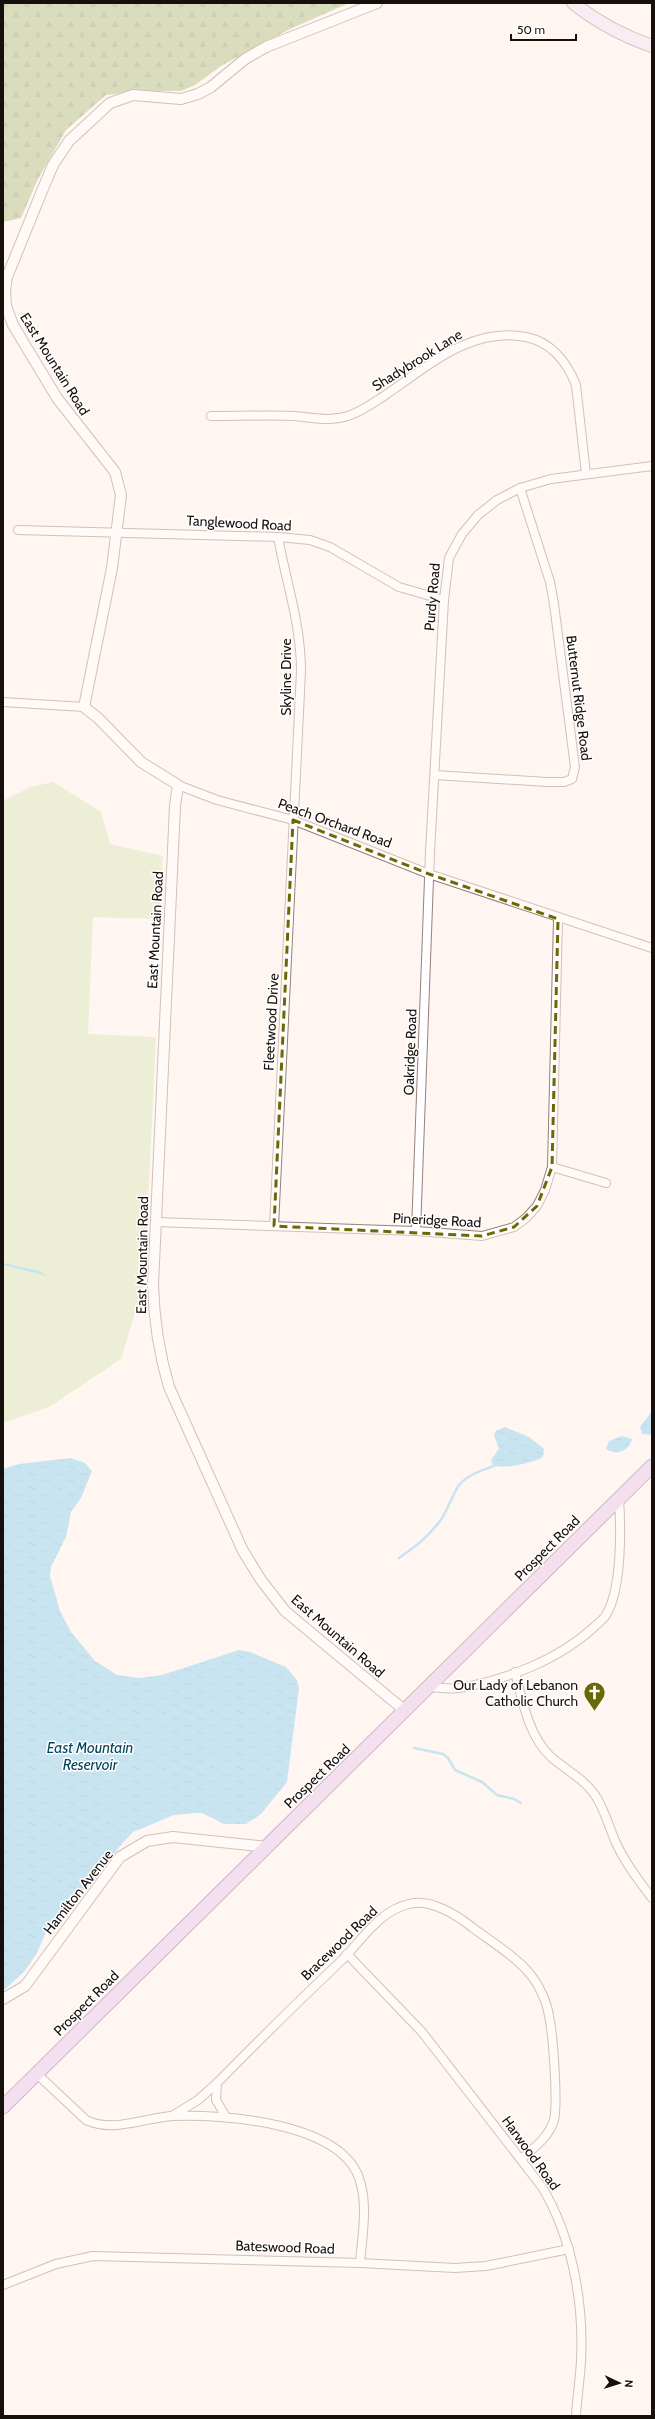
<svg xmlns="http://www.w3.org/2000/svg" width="655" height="2419" font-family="Cabin,sans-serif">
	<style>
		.green { fill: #d7e5b6 }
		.forest { fill: url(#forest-firs) }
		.water { fill: url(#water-ripples) }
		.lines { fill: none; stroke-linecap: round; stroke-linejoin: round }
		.stream { stroke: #88cff1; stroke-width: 2.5 }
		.minor-casing { stroke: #978178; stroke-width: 10 }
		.tertiary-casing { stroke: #978178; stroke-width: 12 }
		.secondary-casing { stroke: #978178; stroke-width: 14 }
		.primary-casing { stroke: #926b97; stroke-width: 15 }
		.minor { stroke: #fff; stroke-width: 8 }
		.tertiary { stroke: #fff; stroke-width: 10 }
		.secondary { stroke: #f2e2f7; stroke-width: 12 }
		.primary { stroke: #e6c4ee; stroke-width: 13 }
		.marked { fill: none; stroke: #696a07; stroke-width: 3; stroke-dasharray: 8 5; stroke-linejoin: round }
		.labels { text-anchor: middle; stroke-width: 3; stroke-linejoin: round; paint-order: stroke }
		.street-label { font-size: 14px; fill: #170f0b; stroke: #fff }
		.poi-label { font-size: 14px; fill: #170f0b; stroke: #fff; text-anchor: end }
		.water-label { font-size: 15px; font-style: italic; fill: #05445b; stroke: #fff }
	</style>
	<defs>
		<pattern id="forest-firs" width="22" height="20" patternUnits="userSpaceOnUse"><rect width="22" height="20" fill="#abbd7f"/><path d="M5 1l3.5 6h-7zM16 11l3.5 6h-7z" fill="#92a16c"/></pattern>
		<pattern id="water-ripples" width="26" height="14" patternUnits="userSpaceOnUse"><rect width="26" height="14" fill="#88cff1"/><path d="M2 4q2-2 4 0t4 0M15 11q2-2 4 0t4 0" fill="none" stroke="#75b1cd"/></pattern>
	</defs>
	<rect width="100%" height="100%" fill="#fff5f1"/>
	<path class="green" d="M 53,782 L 101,812 L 110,844 L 163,856 L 159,919 L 93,917 L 88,1034 L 156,1037 L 144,1283 L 121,1359 L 49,1407 L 3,1423 L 3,801 L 31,787 Z"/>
	<path class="forest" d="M 3,3 L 349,3 L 290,29 L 221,66 L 195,85 L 181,91 L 144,91 L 106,95 L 66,130 L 37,181 L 21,218 L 3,222 Z"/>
	<g class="water">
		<path d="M 3,1263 L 40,1271 L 47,1276 L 3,1265 Z"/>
		<path d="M 652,1411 L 652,1435 L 642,1434 L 640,1427 Z"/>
		<path d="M 505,1427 L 529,1437 L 544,1449 L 543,1457 C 533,1463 502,1470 493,1465 L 491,1460 L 499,1449 L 494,1435 L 496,1431 Z"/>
		<path d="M 622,1436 L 632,1439 C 629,1451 617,1456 606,1449 L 609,1441 Z"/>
		<path d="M 71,1458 L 85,1463 L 92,1471 L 81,1498 L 71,1512 L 66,1537 L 51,1567 L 50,1576 L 60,1611 L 71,1632 L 95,1661 L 117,1675 L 140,1678 L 162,1675 L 239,1650 L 250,1652 L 286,1667 L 297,1680 L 299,1688 L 287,1782 L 261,1814 L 246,1824 L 224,1824 L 202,1813 L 197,1813 L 174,1815 L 133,1832 L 120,1846 L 95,1879 L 50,1923 L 37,1953 L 24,1972 L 3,1991 L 3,1469 L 19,1464 Z"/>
	</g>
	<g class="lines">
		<g class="stream">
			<path d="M 399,1558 C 415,1547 428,1537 440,1521 C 447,1511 451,1499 457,1488 C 465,1475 483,1470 496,1465"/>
			<path d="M 414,1748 L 443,1754 L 448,1758 L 455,1770 L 482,1782 L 497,1795 L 514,1799 L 521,1803"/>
		</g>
		<defs>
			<g id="minor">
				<path d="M 211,416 C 238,416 266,415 293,416 C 312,417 329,422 348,416 C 361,412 373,403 384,396 C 427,367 471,326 526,337 C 551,342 567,362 576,385 L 586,474"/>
				<path d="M 18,530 L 278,537 L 310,540 L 330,547 L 399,587 L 444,600"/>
				<path d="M 3,702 L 84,707"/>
				<path d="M 435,775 L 547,782 L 564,782 L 572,779 L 575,767 L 554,604 L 550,582 L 520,488"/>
				<path d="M 178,785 L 217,800 L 293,820 L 429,874 L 652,948"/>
				<path d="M 552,1167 L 606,1183"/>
				<path d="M 156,1222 L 416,1231 L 482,1236 L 514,1227 L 526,1218 L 537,1206 L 545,1190 L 552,1167 L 558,919"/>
				<path d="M 274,1226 L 301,671 C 301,624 286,582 278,537"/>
				<path d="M 416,1231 L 430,852 L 444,600 L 449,558 L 462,534 L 478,515 L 497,500 L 520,488 L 551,479 L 652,466"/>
				<path d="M 515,1672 C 523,1702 528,1735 551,1757 C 566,1770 584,1779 595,1795 C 605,1810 609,1828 617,1845 C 626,1864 639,1881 652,1898"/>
				<path d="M 429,1687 C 438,1688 449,1689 459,1688 C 506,1680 558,1660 593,1628 C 597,1624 603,1620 606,1615 C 622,1589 621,1529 619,1498"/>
				<path d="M 347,1954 L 422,2032 L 542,2187 C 572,2237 584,2302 581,2361 C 580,2379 577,2398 576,2416"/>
				<path d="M 37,2074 L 86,2120 C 113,2133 144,2118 172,2116 C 223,2114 343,2122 360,2181 C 368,2207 362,2237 360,2263"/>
				<path d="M 217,2083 L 216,2100 L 226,2117"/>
				<path d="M 172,2116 L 198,2100 L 217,2083 C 258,2041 300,2000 342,1960 C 362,1940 379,1911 409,1904 C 430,1898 457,1915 473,1928 C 492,1942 515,1956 530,1974 C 539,1985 547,2002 549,2016 C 553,2034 558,2103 554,2120 C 549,2137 534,2148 521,2159"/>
				<path d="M 3,2285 L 56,2264 L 93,2256 L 360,2263 L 455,2268 L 486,2266 L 569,2249"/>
			</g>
			<g id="tertiary">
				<path d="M 377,3 L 266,47 L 245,59 L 211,87 L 198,94 L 181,99 L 133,95 L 110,103 L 69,141 L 53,165 L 42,191 L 7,277 L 5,290 L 6,306 L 13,325 L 57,398 L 115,472 L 121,495 L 112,568 L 84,707 L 98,718 L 141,762 L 178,785 L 175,806 L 153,1285 C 154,1321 159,1353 169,1387 L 243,1551 L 261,1580 L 285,1611 L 404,1710"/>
				<path d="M 3,1999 L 25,1986 L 120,1857 L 147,1841 L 173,1837 L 267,1847"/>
			</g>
			<path id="secondary" d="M 573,3 C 597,22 623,36 652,46"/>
			<path id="primary" d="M 3,2107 L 652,1466"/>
		</defs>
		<use href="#minor" class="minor-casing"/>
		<use href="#tertiary" class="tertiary-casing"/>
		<use href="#secondary" class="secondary-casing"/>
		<use href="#primary" class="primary-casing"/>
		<use href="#minor" class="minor"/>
		<use href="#tertiary" class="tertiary"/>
		<use href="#secondary" class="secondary"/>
		<use href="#primary" class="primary"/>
	</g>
	<path d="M0 0H655V2419H0ZM 293,820 L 429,874 L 558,919 L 552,1167 L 537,1206 L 514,1227 L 482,1236 L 274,1226 Z" fill="#fff5f1" fill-opacity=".55" fill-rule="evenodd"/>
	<path class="marked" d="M 293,820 L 429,874 L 558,919 L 552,1167 L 537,1206 L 514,1227 L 482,1236 L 274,1226 Z"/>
	<defs>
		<symbol id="church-pin" viewBox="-11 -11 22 30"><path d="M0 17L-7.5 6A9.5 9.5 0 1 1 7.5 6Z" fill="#696a07" stroke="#fff"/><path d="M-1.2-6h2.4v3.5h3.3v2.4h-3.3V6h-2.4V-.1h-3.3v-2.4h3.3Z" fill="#fff"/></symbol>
	</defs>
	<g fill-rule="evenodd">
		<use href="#church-pin" x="582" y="1680" width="25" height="34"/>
	</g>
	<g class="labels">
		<g class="street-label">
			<text transform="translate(417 360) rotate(-32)" y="5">Shadybrook Lane</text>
			<text transform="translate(55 364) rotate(58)" y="5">East Mountain Road</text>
			<text transform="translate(239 523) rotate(3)" y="5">Tanglewood Road</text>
			<text transform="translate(432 597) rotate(-85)" y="5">Purdy Road</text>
			<text transform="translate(286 677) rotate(-90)" y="5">Skyline Drive</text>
			<text transform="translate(579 698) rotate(83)" y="5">Butternut Ridge Road</text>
			<text transform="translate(335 823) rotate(20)" y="5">Peach Orchard Road</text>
			<text transform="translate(155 930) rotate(-87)" y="5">East Mountain Road</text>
			<text transform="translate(271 1022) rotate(-87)" y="5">Fleetwood Drive</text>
			<text transform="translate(410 1052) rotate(-88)" y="5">Oakridge Road</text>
			<text transform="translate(437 1220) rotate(3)" y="5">Pineridge Road</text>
			<text transform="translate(142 1255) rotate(-89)" y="5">East Mountain Road</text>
			<text transform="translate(547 1548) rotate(-45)" y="5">Prospect Road</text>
			<text transform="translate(338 1636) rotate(41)" y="5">East Mountain Road</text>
			<text transform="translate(317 1776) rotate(-44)" y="5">Prospect Road</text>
			<text transform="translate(78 1892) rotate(-52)" y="5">Hamilton Avenue</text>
			<text transform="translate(339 1943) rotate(-44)" y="5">Bracewood Road</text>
			<text transform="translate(86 2003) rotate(-45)" y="5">Prospect Road</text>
			<text transform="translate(531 2153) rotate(54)" y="5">Harwood Road</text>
			<text transform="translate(285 2247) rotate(2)" y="5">Bateswood Road</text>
		</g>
		<g class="poi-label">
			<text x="578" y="1690">Our Lady of Lebanon<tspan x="578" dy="16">Catholic Church</tspan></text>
		</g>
		<g class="water-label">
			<text x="90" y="1753">East Mountain<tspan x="90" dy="17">Reservoir</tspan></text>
		</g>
	</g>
	<rect width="655" height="2419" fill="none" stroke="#170f0b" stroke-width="8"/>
	<g transform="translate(619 2383) rotate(94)" stroke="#ffffff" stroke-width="3" paint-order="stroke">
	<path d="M0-3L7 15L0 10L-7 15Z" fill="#170f0b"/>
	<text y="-6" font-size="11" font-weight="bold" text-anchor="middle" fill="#170f0b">N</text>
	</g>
	<path d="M511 34v6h65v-6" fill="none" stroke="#170f0b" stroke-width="2"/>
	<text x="517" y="34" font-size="12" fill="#170f0b" stroke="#ffffff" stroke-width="3" paint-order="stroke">50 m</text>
</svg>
